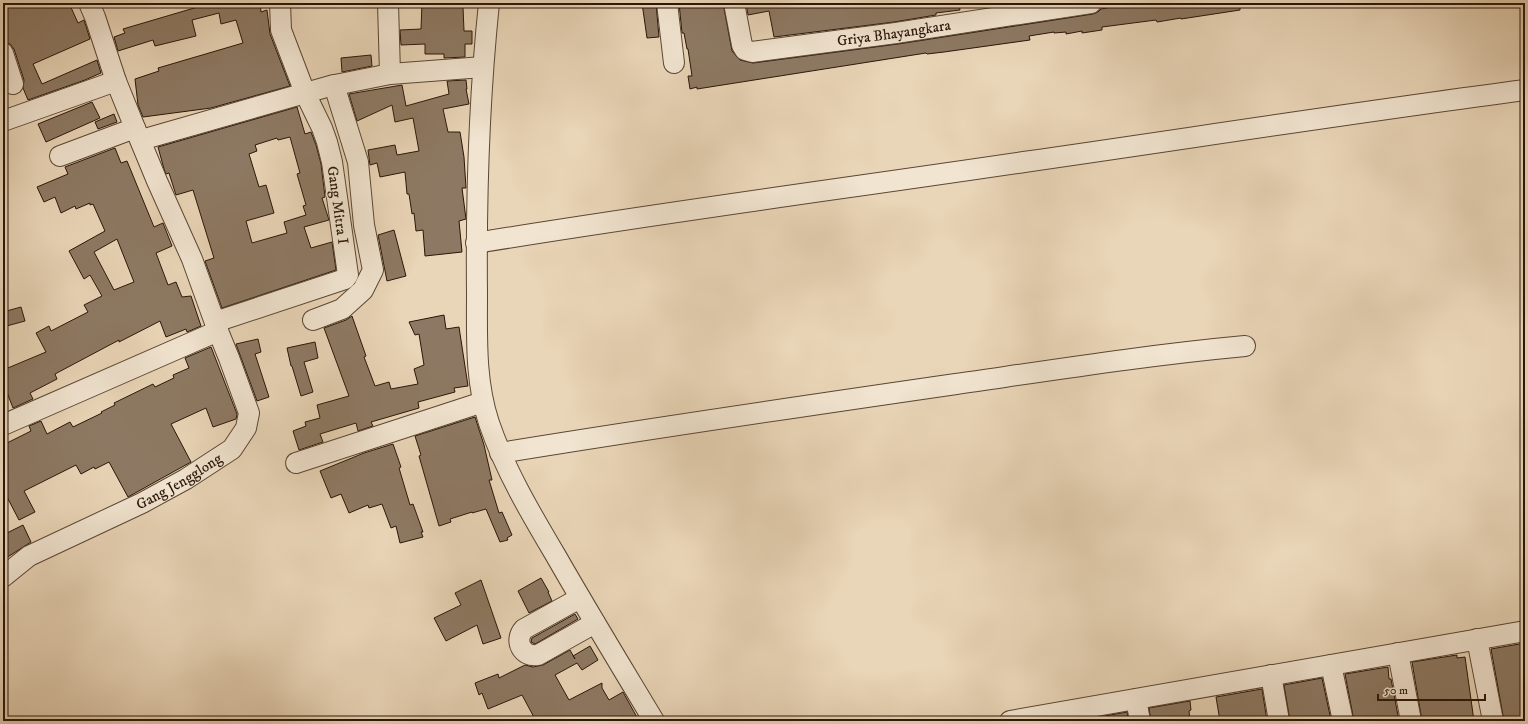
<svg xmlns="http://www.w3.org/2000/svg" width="1528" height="724" font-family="'IM FELL DW Pica',serif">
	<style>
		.building { fill: #8d7963; stroke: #2a1609; fill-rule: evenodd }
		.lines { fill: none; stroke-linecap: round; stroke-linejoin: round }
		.minor-casing { stroke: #5a4634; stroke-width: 22 }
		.minor { stroke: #f1e4d0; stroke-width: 20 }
		.labels { text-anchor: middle; stroke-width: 3; stroke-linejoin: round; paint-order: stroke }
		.street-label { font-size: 15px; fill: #2a1609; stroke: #f1e4d0 }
	</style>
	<rect width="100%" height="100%" fill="#e9d5b7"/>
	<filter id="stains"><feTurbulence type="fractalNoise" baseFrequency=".005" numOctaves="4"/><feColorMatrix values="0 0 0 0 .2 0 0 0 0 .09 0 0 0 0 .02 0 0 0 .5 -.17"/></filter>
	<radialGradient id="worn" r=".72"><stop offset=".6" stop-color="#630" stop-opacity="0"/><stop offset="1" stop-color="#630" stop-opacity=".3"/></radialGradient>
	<g class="building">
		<path d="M 3,3 L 69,3 L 78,23 L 84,20 L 90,39 L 33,64 L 42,84 L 97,60 L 101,73 L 85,80 L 28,100 L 23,88 L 24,80 L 14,49 L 10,44 L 3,42 Z"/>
		<path d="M 200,3 L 260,3 L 261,12 L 267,10 L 270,34 L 290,86 L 211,108 L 143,117 L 138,105 L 135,79 L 159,71 L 158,68 L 243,43 L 236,20 L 221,24 L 219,13 L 192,20 L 196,36 L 155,46 L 153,40 L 118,51 L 114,37 L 125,33 L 123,29 L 201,6 Z"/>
		<path d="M 422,3 L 446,3 L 446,7 L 463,7 L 464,31 L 472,31 L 472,44 L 465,44 L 465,57 L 444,58 L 444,54 L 425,54 L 425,44 L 401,45 L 400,30 L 421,29 Z"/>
		<path d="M 642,3 L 656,3 L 659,37 L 647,38 Z"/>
		<path d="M 679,3 L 723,3 L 732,51 L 740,60 L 753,63 L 898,44 L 1093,14 L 1098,12 L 1101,9 L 1127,4 L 1127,3 L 1240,3 L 1240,10 L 1181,19 L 1181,18 L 1157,22 L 1156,20 L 1102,27 L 1102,30 L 1082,33 L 1082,31 L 1066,34 L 1066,32 L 1054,33 L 1054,32 L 1029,36 L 1030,40 L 944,52 L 927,54 L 926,53 L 697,89 L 697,87 L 690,89 L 688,76 L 692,76 L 688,49 L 687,49 L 684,33 L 682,33 Z"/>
		<path d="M 746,3 L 959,3 L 960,10 L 936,13 L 936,15 L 894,22 L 774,37 L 769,11 L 748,15 Z"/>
		<path d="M 371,55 L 372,66 L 342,72 L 341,58 Z"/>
		<path d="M 466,80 L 467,89 L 466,89 L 469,104 L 443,109 L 448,132 L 460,132 L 464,157 L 466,188 L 462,188 L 466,219 L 459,221 L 462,252 L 425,256 L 423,230 L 416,231 L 414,213 L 412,214 L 409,194 L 407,194 L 405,172 L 380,177 L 377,163 L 370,165 L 368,150 L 395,145 L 397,155 L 419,151 L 413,118 L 395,122 L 392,105 L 357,121 L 349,94 L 402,85 L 406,106 L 449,94 L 447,81 Z"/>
		<path d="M 92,102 L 100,118 L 46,142 L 38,124 Z"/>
		<path d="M 297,107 L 305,134 L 311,132 L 316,145 L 321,164 L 325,197 L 322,198 L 329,220 L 304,227 L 311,248 L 332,242 L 336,270 L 222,308 L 205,261 L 214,258 L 193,190 L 176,195 L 169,173 L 166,174 L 164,169 L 158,147 ZM 290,137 L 300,173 L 297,174 L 306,205 L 303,206 L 306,215 L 284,222 L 287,233 L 252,243 L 246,221 L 274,213 L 266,185 L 259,187 L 249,154 L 257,151 L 255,145 L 277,138 L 278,140 Z"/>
		<path d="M 114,114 L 117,122 L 98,129 L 95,122 Z"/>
		<path d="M 115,148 L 121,163 L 127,161 L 154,227 L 163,223 L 172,246 L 156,253 L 168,285 L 176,282 L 182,297 L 191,296 L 201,326 L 187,332 L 186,329 L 166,337 L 160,321 L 119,342 L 119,340 L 55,374 L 57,379 L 30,393 L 33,399 L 13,408 L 3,382 L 3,370 L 46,352 L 36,333 L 49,326 L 51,331 L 88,312 L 84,305 L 102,296 L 90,275 L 84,279 L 69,251 L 105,231 L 93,204 L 90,205 L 90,203 L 76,209 L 75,206 L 61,213 L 55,197 L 44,202 L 37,187 L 68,174 L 65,167 ZM 117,239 L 134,282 L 114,290 L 94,252 Z"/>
		<path d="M 394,230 L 406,276 L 387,281 L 378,235 Z"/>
		<path d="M 21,307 L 25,321 L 3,327 L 3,312 Z"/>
		<path d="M 444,315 L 446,329 L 459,327 L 468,386 L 454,388 L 455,392 L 418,402 L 419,408 L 371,422 L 373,426 L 358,431 L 356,423 L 320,434 L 323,442 L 299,450 L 293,431 L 306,426 L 305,422 L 320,418 L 317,405 L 349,396 L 324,328 L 346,320 L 352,316 L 366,356 L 364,357 L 375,386 L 389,382 L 391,389 L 418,384 L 414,369 L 424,365 L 419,334 L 415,335 L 409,322 Z"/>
		<path d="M 258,339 L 261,352 L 255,354 L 269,397 L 257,401 L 236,344 Z"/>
		<path d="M 315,342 L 318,358 L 304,362 L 313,392 L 301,396 L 292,366 L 291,366 L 287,348 Z"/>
		<path d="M 211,347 L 237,414 L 236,419 L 213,427 L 206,408 L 171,424 L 191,462 L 128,497 L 109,462 L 95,469 L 94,467 L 81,474 L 76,465 L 24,491 L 35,512 L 19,520 L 6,495 L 3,496 L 3,445 L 31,431 L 29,426 L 41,421 L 47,434 L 70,422 L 73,427 L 102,413 L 101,412 L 115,405 L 114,403 L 153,384 L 155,387 L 174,378 L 173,375 L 189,368 L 185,358 Z"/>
		<path d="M 475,417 L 484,445 L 492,480 L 489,480 L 499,513 L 502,512 L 512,535 L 507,538 L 508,540 L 500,542 L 486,509 L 472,513 L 472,512 L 450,519 L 451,522 L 439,526 L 419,456 L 421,455 L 415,436 Z"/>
		<path d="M 393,444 L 401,467 L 399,468 L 410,505 L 413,504 L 423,532 L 421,532 L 423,537 L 400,543 L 396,526 L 391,528 L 382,504 L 369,508 L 368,505 L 349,513 L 341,494 L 331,498 L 320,471 L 364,453 Z"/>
		<path d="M 23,525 L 31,542 L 3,560 L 3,535 Z"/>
		<path d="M 541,578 L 549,592 L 548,592 L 552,601 L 529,613 L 518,591 Z"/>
		<path d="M 481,580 L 501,638 L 483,644 L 477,625 L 446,641 L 434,618 L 461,605 L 455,593 Z"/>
		<path d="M 575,614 L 578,619 L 535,644 L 531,642 L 532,638 Z"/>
		<path d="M 1525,643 L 1525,716 L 1515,718 L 1515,721 L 1504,721 L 1491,649 Z"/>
		<path d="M 590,646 L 598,660 L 582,670 L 577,663 L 555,675 L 569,700 L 602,683 L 602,688 L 609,700 L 623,692 L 639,721 L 536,721 L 522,695 L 488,709 L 482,693 L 479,695 L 475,683 L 498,674 L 499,678 L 525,665 L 533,667 L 543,665 L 570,650 L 575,659 L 573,656 Z"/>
		<path d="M 1457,655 L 1457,658 L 1465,657 L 1474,721 L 1422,721 L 1412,662 Z"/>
		<path d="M 1388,667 L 1389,679 L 1391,679 L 1399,721 L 1354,721 L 1345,674 Z"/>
		<path d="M 1322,678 L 1331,720 L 1290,721 L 1284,685 Z"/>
		<path d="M 1262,689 L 1267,721 L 1220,721 L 1216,697 Z"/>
		<path d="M 1190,701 L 1191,710 L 1189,711 L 1190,721 L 1151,721 L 1149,708 Z"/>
		<path d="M 1127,712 L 1128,717 L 1099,721 L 1077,721 Z"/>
	</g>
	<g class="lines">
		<defs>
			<g id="minor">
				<path d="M 388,3 L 390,74"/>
				<path d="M 489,3 C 479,99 476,197 477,294 C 477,337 475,381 489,423 C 505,470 531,514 556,556 C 588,612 621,666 654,721"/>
				<path d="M 667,3 L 674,63"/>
				<path id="s1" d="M 734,3 L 742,45 L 745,50 L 752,52 L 896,33 L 1091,3"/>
				<path d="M 3,53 L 13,84"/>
				<path d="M 3,121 L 116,81"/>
				<path d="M 141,140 L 330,86 L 390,74 L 483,67"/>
				<path d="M 60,156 L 135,128"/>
				<path d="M 476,243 C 658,213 841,189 1024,162 C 1191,138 1358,112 1525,90"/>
				<path d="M 313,320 L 342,309 L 363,290 L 373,270 L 364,225 L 358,162 L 334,85"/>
				<path d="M 215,322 L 345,279 L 348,275 L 332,162 L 327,142 L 322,128 L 305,93 L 281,30 L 280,3"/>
				<path d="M 3,425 L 218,331"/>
				<path d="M 500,453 C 652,428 804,406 956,384 C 1053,370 1148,355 1245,346"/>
				<path d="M 296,463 L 483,402"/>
				<path id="s2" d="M 3,577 L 29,556 L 142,503 L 186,479 L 232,449 L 246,428 L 249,413 L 229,358 L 218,331 L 192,259 L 157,181 L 135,128 L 116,81 L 95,17 L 89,3"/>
				<path d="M 580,598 L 524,629 C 513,641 523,658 538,655 L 595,623"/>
				<path d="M 1477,639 L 1493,721"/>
				<path d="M 1398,653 L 1411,721"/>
				<path d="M 1331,665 L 1343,721"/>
				<path d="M 1271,675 L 1279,721"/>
				<path d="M 1136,699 L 1140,721"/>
				<path d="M 1010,721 L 1525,631"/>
			</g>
		</defs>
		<use href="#minor" class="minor-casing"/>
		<use href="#minor" class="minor"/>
	</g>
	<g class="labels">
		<g class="street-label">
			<text dy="5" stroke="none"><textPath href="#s1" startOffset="199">Griya Bhayangkara</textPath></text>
			<text transform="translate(338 205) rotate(82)" y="5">Gang Mitra I</text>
			<text dy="5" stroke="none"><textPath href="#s2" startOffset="201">Gang Jengglong</textPath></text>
		</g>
	</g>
	<rect width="1528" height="724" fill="none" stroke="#e9d5b7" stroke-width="16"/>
	<rect x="4" y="4" width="1520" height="716" fill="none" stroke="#2a1609" stroke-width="2"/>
	<rect x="8" y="8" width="1512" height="708" fill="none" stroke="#2a1609"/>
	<path d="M1378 694v6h107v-6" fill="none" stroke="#2a1609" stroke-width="2"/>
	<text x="1384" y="694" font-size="12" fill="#2a1609" stroke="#f1e4d0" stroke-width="3" paint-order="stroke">50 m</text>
	<rect width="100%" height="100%" filter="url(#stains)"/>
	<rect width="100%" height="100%" fill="url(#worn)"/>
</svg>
